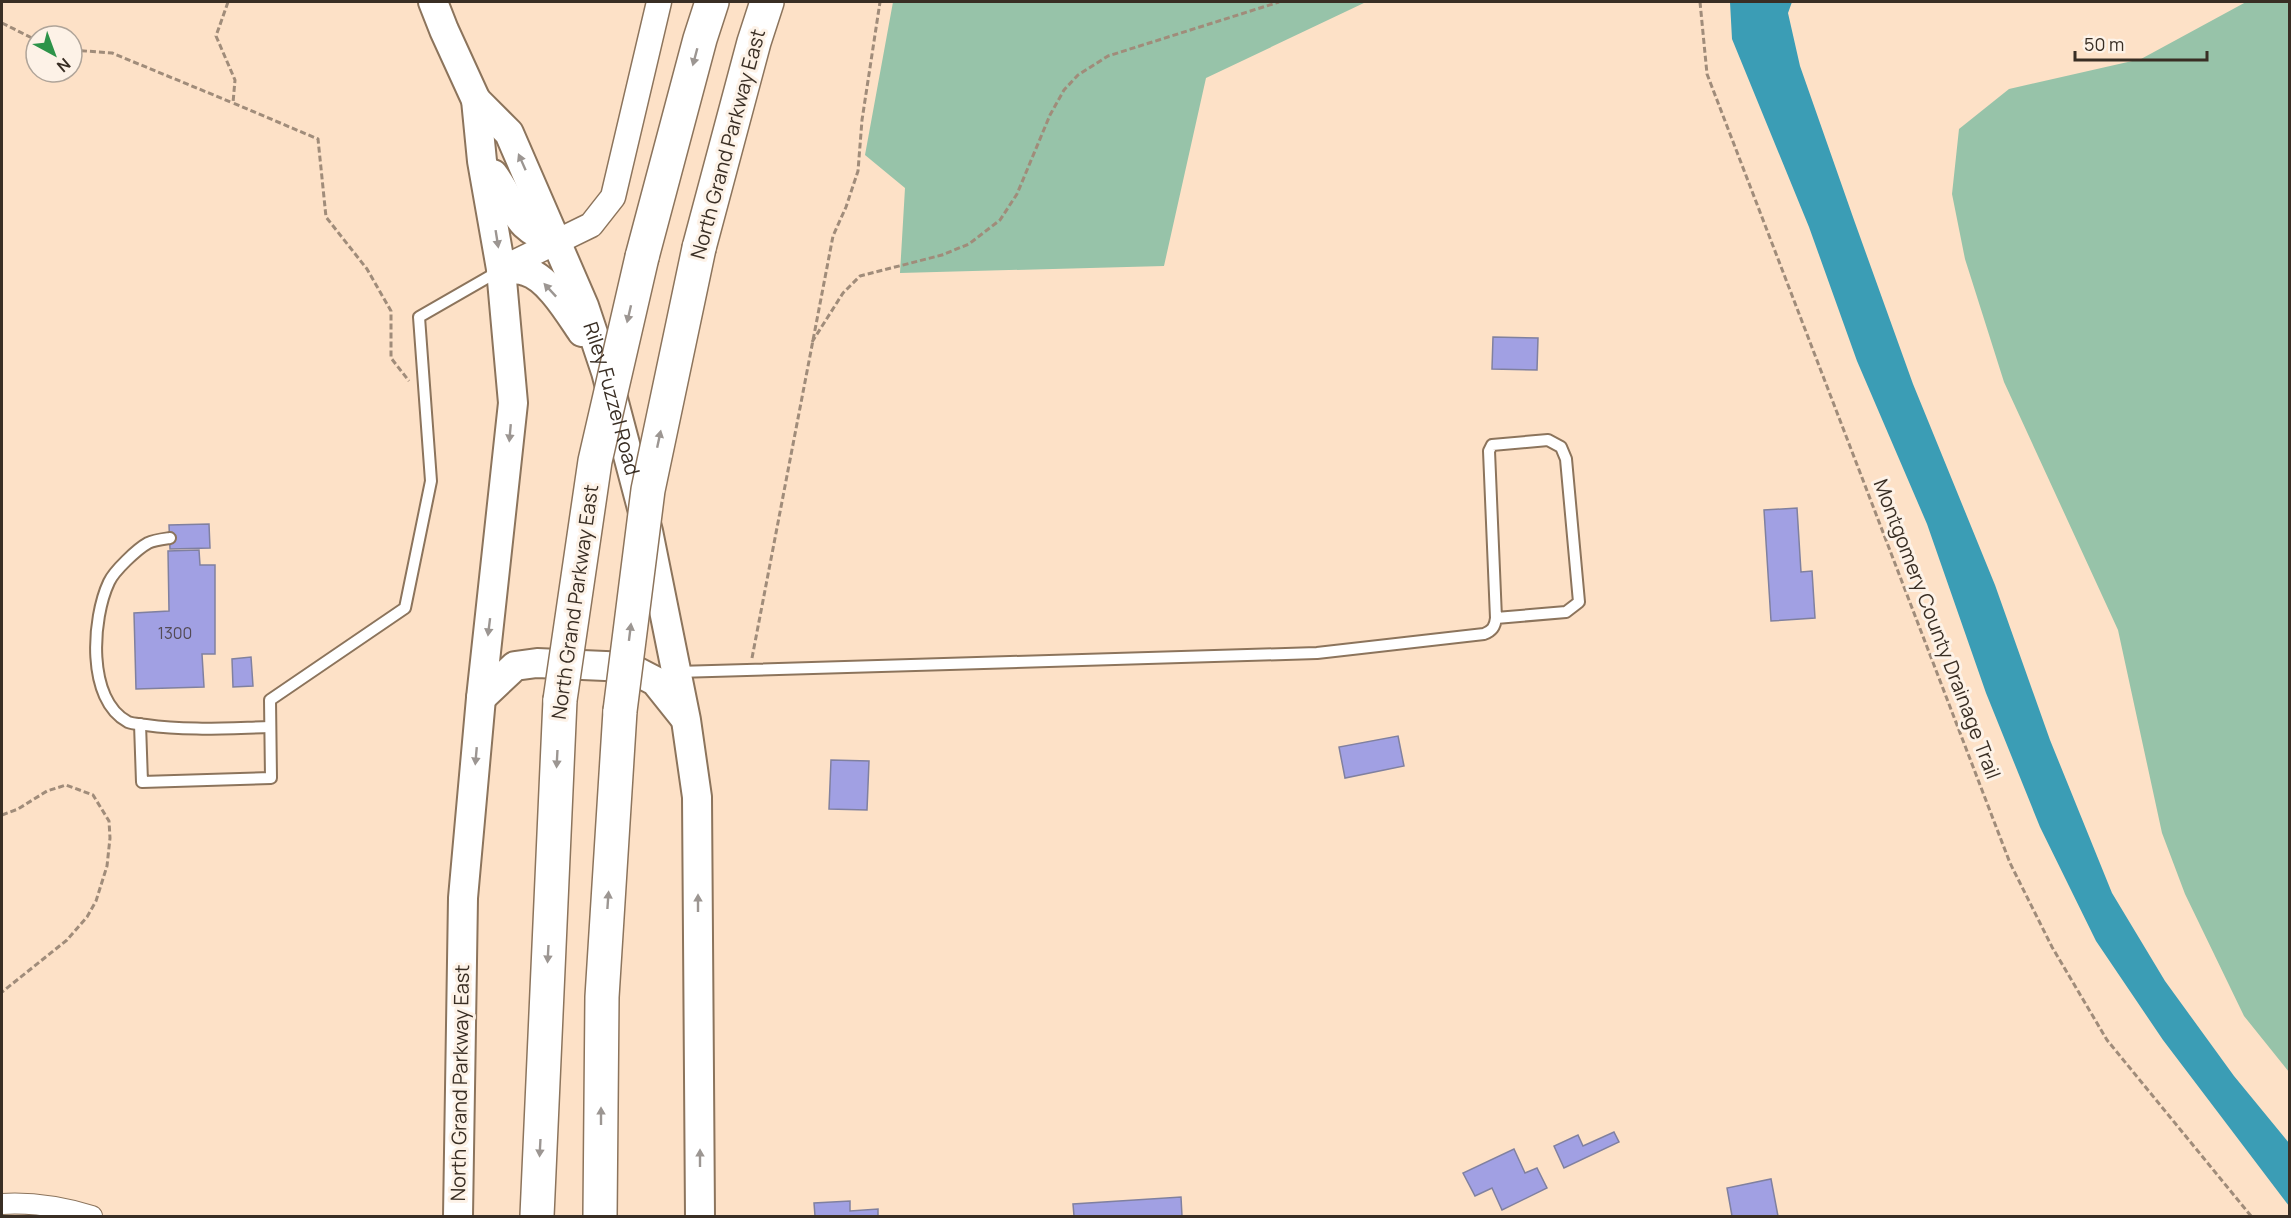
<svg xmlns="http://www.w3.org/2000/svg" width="2291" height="1218" font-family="Manrope,sans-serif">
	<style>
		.green { fill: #97c3a9 }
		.water { fill: #3b9db5 }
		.building { fill: #a1a0e3; stroke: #80809f; stroke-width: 1.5 }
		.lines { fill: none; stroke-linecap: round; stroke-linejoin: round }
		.service-casing { stroke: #8c745c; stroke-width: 14 }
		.minor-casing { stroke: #8c745c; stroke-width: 22 }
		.tertiary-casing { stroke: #8c745c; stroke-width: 27 }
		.secondary-casing { stroke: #8c745c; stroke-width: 32 }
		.motorway-casing { stroke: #8c745c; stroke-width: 36 }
		.path { stroke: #a08c7a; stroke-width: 3; stroke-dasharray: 6 3; stroke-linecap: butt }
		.service { stroke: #fff; stroke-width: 10 }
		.minor { stroke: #fff; stroke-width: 20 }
		.tertiary { stroke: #fff; stroke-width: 24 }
		.secondary { stroke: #fff; stroke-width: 28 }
		.motorway { stroke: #fff; stroke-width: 33 }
		.motorway-bridge-casing { stroke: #8c745c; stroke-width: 36; stroke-linecap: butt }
		.motorway-bridge { stroke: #fff; stroke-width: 33 }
		.oneway { fill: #9c9692 }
		.labels { text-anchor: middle; stroke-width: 6; stroke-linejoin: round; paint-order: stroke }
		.number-label { font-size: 16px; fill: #534a54 }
		.street-label { font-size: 20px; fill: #392e24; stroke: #fdf2e7 }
	</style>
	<rect width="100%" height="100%" fill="#fde1c7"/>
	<g class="green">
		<path d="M 893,2 L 1366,2 L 1206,78 L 1164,266 L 900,273 L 905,188 L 865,155 Z"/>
		<path d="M 2246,2 L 2290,2 L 2289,1072 L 2244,1016 L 2185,894 L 2162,833 L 2118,630 L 2004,382 L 1965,259 L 1952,194 L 1959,129 L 2009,89 L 2141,59 Z"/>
	</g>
	<path class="water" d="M 1730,2 L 1792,2 L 1788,13 L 1800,66 L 1854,220 L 1913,384 L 1995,585 L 2050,740 L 2112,893 L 2165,981 L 2234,1076 L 2289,1143 L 2289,1206 L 2163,1040 L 2096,941 L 2040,827 L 1986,693 L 1927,524 L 1857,361 L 1809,227 L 1732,39 Z"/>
	<g class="building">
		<path d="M 1493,337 L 1538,338 L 1537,370 L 1492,369 Z"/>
		<path d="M 1797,508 L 1801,572 L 1812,571 L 1815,618 L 1771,621 L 1764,510 Z"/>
		<path d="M 209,524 L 210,548 L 170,549 L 169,525 Z"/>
		<path d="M 199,550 L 200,565 L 215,565 L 215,654 L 202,654 L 204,687 L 136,689 L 134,613 L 169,611 L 168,551 Z"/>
		<path d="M 251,657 L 253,686 L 233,687 L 232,659 Z"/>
		<path d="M 1398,736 L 1404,766 L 1345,778 L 1339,747 Z"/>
		<path d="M 831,760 L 869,761 L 867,810 L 829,809 Z"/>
		<path d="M 1614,1132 L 1619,1142 L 1564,1168 L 1554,1146 L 1578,1135 L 1583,1146 Z"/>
		<path d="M 1514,1149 L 1525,1173 L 1537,1168 L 1547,1188 L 1502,1210 L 1492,1188 L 1475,1196 L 1463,1173 Z"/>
		<path d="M 1771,1179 L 1778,1216 L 1732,1216 L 1727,1188 Z"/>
		<path d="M 1181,1197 L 1182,1216 L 1074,1216 L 1073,1204 Z"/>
		<path d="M 850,1201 L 850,1211 L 878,1209 L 878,1216 L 815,1216 L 814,1203 Z"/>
	</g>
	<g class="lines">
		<defs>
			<g id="service">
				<path d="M 170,538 C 163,539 154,540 148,543 C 137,549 114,571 109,582 C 92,618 86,700 128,722 C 133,724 140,724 146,725 C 187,731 229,728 270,727"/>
				<path d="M 677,672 L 1317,653 L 1484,634 C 1492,631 1495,627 1496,618 L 1489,451 L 1492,445 L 1548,440 L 1561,447 L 1566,459 L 1579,602 L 1566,612 L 1496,618"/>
				<path d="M 140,724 L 142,782 L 271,778 L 270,700 L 405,608 L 431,481 L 419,317 L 499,271"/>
			</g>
			<path id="minor" d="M 2,1204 C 33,1202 62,1207 92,1216"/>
			<path id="tertiary" d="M 501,269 L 591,225 L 613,197 L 659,2"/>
			<g id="secondary">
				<path d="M 433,2 L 444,30 L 476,100 L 482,161 L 501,269 L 513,403 L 481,698 L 463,898 L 458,1216"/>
				<path id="s1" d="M 476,100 L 509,133 L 584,306 L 606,372 L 648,531 L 686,720 L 697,797 L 700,1216"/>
				<path d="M 493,174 C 518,207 511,228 558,242"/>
				<path d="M 501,269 C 509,269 518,269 525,271 C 548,277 569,313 582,332"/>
				<path d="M 481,698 L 515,666 L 537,663 L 628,667 L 655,681 L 683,716"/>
			</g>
			<g id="motorway">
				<path d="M 699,248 L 754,42 L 767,2"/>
				<path d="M 642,257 L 700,39 L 712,2"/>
				<path d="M 537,1216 L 560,700"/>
				<path d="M 600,1216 L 602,997 L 620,711"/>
			</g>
		</defs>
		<use href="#service" class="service-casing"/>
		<use href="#minor" class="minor-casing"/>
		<use href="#tertiary" class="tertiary-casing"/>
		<use href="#secondary" class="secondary-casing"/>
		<use href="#motorway" class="motorway-casing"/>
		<g class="path">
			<path d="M 228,2 L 216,36 L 235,80 L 233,103 L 318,139 L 326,217 L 367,269 L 391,311 L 391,358 L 409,381"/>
			<path d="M 1700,2 L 1707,74 L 2010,863 L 2052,947 L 2107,1040 L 2251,1216"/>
			<path d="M 2,23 L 36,40"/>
			<path d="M 72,50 L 112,53 L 233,103"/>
			<path d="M 812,342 L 843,293 L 860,276 L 942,255 L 969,244 L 1000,220 L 1017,194 L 1050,115 L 1064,90 L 1078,75 L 1108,56 L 1279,2"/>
			<path d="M 752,658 L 833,236 L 846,207 L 858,171 L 862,120 L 880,2"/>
			<path d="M 2,815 L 18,809 L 47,791 L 66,785 L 93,795 L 109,821 L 110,838 L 107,866 L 96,901 L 87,917 L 67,940 L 2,992"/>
		</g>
		<use href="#service" class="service"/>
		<use href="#minor" class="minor"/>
		<use href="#tertiary" class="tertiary"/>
		<use href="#secondary" class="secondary"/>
		<use href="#motorway" class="motorway"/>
		<defs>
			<g id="motorway-bridge">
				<path d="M 560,700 L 595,461 L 642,257"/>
				<path d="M 620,711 L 648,490 L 699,248"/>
			</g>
		</defs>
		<use href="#motorway-bridge" class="motorway-bridge-casing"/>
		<use href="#motorway-bridge" class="motorway-bridge"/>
	</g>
	<defs><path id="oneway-solid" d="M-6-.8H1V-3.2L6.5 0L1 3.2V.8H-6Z" transform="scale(1.5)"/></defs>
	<g class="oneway">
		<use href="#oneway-solid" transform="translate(695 57) rotate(105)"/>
		<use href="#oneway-solid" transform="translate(522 162) rotate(-114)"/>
		<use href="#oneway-solid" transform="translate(497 239) rotate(81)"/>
		<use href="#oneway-solid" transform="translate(550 290) rotate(-133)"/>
		<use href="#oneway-solid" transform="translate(629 314) rotate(103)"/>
		<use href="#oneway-solid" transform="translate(510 433) rotate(95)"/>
		<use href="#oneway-solid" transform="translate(659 439) rotate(-78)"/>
		<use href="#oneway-solid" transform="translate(489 627) rotate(97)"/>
		<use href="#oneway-solid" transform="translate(630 632) rotate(-83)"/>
		<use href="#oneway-solid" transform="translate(476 756) rotate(95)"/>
		<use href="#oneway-solid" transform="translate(557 759) rotate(93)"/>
		<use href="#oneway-solid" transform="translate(608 900) rotate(-86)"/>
		<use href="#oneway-solid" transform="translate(698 903) rotate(-90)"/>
		<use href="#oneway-solid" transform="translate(548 954) rotate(93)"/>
		<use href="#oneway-solid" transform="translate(601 1116) rotate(-90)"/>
		<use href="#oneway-solid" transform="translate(540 1148) rotate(93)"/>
		<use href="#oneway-solid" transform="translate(700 1158) rotate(-90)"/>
	</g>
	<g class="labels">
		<g class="number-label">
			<text x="175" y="639">1300</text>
		</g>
		<g class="street-label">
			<text transform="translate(728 144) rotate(-75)" y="7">North Grand Parkway East</text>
			<text dy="7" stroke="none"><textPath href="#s1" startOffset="332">Riley Fuzzel Road</textPath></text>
			<text transform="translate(575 602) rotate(-82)" y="7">North Grand Parkway East</text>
			<text transform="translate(1937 629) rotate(69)" y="7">Montgomery County Drainage Trail</text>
			<text transform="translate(460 1083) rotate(-89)" y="7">North Grand Parkway East</text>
		</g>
	</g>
	<rect width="2291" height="1218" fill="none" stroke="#392e24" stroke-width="6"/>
	<g transform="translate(54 54) rotate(139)"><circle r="28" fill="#fdf2e7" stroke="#afa499" stroke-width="1.5"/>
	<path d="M0-4.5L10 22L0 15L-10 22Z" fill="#2d9349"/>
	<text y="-9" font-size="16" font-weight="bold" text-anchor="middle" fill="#392e24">N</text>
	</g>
	<path d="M2075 51v9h132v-9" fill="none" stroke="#392e24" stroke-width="3"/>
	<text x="2084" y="51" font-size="18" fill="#392e24" stroke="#fdf2e7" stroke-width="4.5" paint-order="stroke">50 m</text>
</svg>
